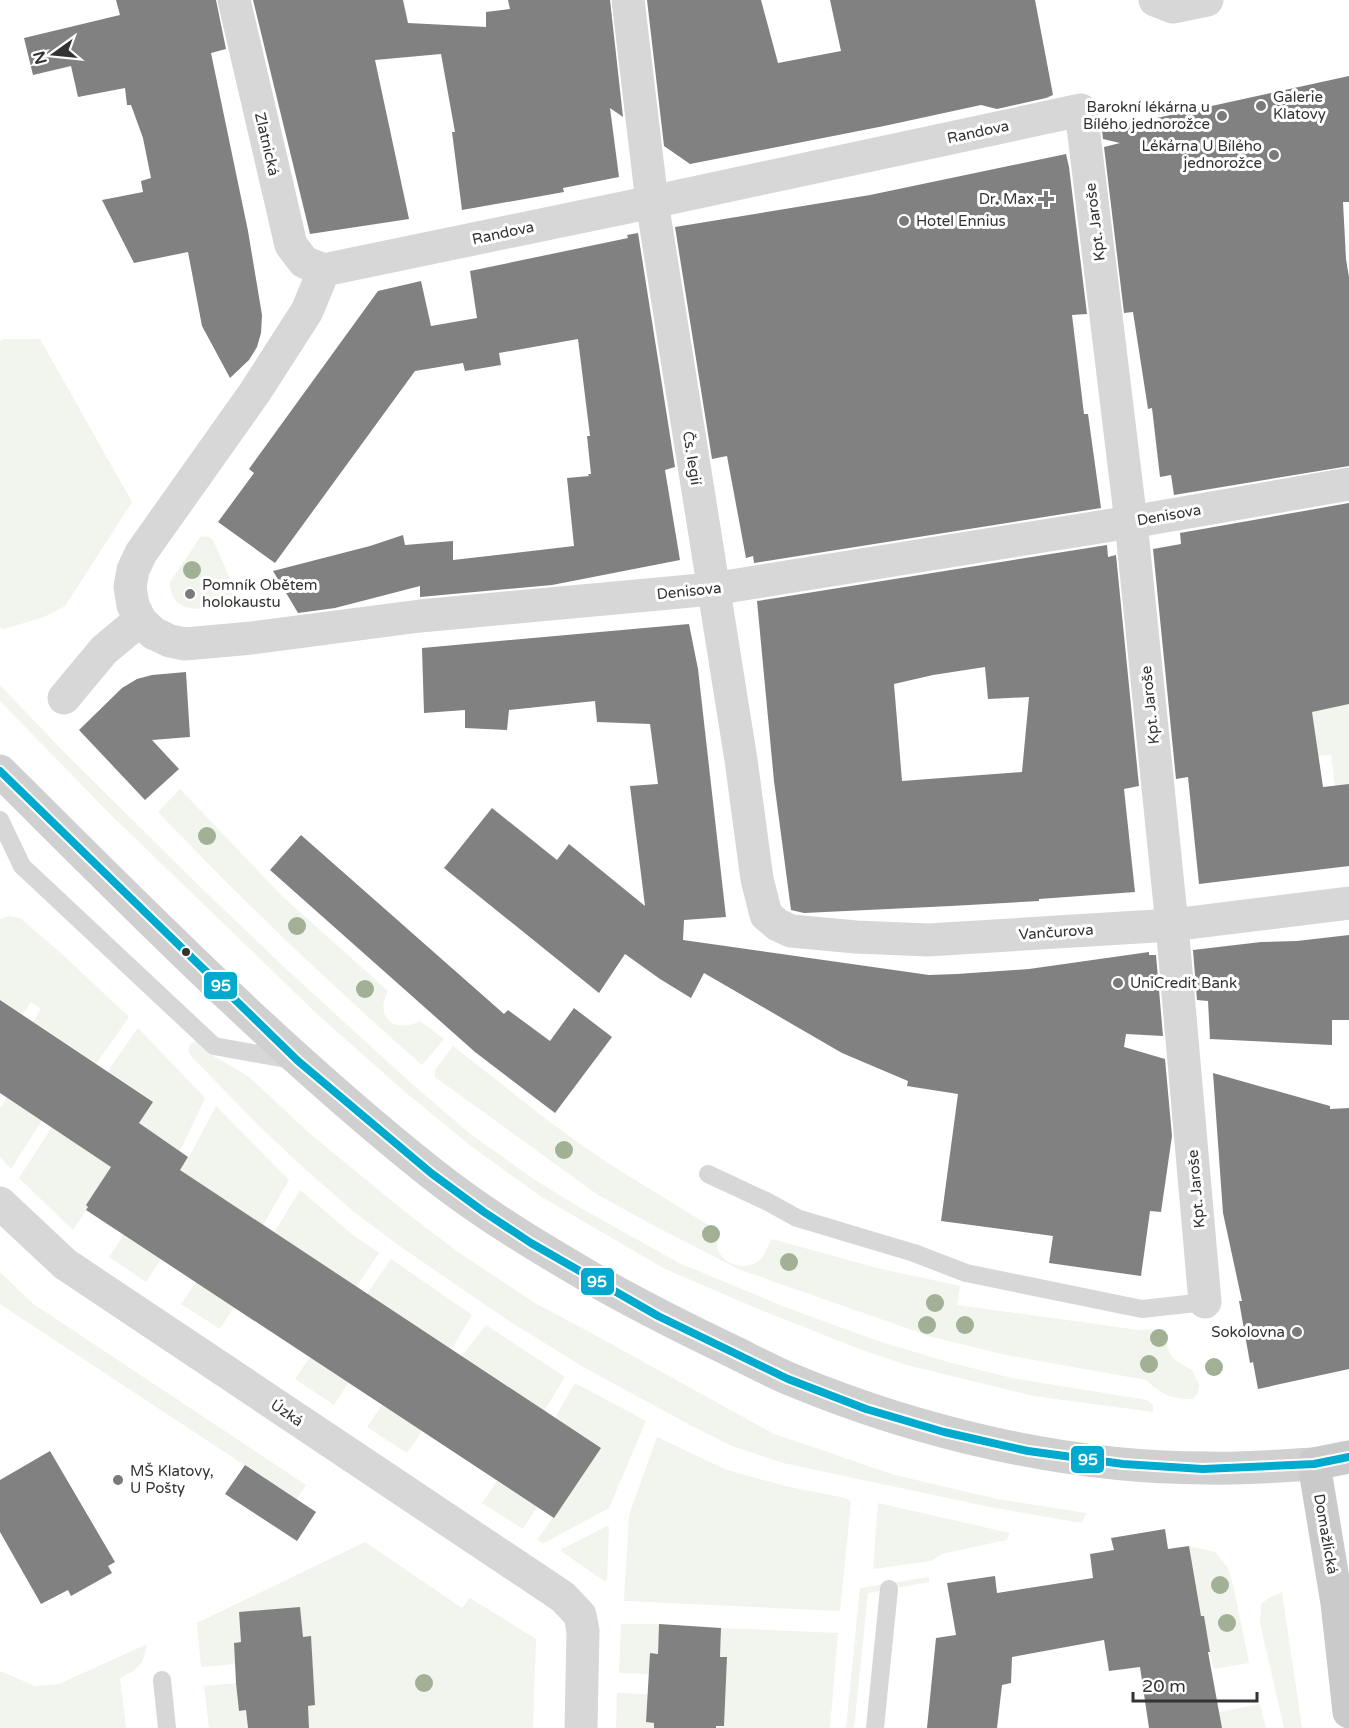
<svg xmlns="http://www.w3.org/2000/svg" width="1349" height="1728" font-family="'Varela Round',sans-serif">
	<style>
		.green { fill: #f1f5ed }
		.building { fill: #818181; fill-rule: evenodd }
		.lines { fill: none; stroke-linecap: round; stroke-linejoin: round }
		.lane { stroke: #d7d7d7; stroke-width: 18 }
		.street { stroke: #d7d7d7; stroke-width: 33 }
		.secondary { stroke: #d0d0d0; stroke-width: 33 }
		.primary { stroke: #cacaca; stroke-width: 33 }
		.bus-1-casing { stroke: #fff; stroke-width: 12 }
		.bus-1 { stroke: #00a9ce; stroke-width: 8 }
		.tree { fill: #a2b095 }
		.poi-dot { fill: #7a7a7a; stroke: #fff; stroke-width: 2 }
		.bus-dot { fill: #333; stroke: #fff; stroke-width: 2 }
		.labels { text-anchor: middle; stroke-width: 6; stroke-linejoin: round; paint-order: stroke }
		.poi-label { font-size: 15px; fill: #333; stroke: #fff; text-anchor: start }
		.street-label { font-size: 15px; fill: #333; stroke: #fff }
		.line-badge { stroke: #fff; stroke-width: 2 }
		.badge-label { font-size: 16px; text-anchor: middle; font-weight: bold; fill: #fff }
	</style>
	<rect width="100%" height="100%" fill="#fff"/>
	<g class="green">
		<path d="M 4,339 L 40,339 L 132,502 L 65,606 L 44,617 L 4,629 L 0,627 L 0,341 Z"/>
		<path d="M 201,536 L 209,537 L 213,540 L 236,592 L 237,601 L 236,605 C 210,607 170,620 170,582 Z"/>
		<path d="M 0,685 L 63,751 L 190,877 L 284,967 L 412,1084 L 468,1132 L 529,1176 L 577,1206 L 679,1263 L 785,1307 L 875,1340 L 948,1362 L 1012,1378 L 1147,1400 L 1153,1405 L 1153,1412 L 1033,1396 L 907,1365 L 862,1350 L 756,1308 L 665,1269 L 540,1196 L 471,1146 L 405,1092 L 317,1014 L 109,813 L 0,701 Z"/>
		<path d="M 1349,704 L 1349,784 L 1335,786 L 1331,755 L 1318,756 L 1311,712 Z"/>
		<path d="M 180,789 L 282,896 L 388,991 C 374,1016 394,1035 420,1021 L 444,1039 L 422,1065 C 331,985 242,900 158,812 Z"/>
		<path d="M 9,916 L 20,918 L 64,956 L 129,1017 L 96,1064 L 33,1022 L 41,1009 L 31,1002 L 22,1015 L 0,1000 L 0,919 Z"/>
		<path d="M 138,1028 L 205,1098 L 180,1151 L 171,1164 L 130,1138 L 153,1102 L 107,1072 Z"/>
		<path d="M 196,1040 L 215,1057 L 248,1076 L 308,1132 L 404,1211 L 458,1252 L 535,1303 L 604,1340 L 774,1434 L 895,1475 L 997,1499 L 1086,1513 L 1082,1522 L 1076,1522 L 990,1507 L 783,1463 L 732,1446 L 692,1426 L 585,1368 L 506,1319 L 401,1247 L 354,1212 L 304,1168 L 259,1126 L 191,1056 L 188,1051 L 190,1045 Z"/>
		<path d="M 453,1046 L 551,1123 L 606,1162 L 718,1231 C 717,1237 716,1244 718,1250 C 724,1266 747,1271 760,1260 C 765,1255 768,1245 772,1239 L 877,1268 L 960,1286 L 957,1305 L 1139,1330 L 1165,1329 C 1167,1334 1166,1338 1167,1343 C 1168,1359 1180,1363 1192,1370 L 1199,1385 L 1198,1393 L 1193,1399 C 1171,1399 1162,1395 1146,1380 L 1006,1355 L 932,1337 L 738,1269 L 647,1222 L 598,1195 L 435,1077 L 435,1070 Z"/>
		<path d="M 7,1098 L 42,1120 L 11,1169 L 0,1157 L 0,1108 Z"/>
		<path d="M 216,1106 L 289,1180 L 263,1225 L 179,1171 L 189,1157 Z"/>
		<path d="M 52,1127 L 111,1167 L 86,1205 L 88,1207 L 73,1230 L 19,1178 Z"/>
		<path d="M 300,1190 L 353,1235 L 379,1253 L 356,1287 L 274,1233 Z"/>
		<path d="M 124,1235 L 161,1259 L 146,1282 L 109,1257 Z"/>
		<path d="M 391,1259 L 472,1315 L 451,1350 L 367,1294 Z"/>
		<path d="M 0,1272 L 32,1303 L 306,1485 L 296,1499 L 0,1304 Z"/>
		<path d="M 196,1282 L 234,1307 L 220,1329 L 181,1304 Z"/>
		<path d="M 486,1325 L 565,1377 L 544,1411 L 461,1357 Z"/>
		<path d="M 310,1357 L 348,1383 L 334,1405 L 295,1379 Z"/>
		<path d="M 575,1383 L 646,1421 L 609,1508 L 544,1543 L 537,1540 L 555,1515 L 555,1418 Z"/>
		<path d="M 382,1405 L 422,1431 L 407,1453 L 367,1427 Z"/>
		<path d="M 657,1437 L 727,1470 L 789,1487 L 846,1498 L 851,1502 L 840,1611 L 624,1601 L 629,1515 Z"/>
		<path d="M 497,1481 L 537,1507 L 523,1529 L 482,1503 Z"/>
		<path d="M 878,1503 L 1010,1533 L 1006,1540 L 942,1554 L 931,1561 L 873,1569 Z"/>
		<path d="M 607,1526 L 609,1527 L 607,1580 L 604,1581 L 561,1551 L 562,1549 Z"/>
		<path d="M 365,1542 L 462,1608 L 470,1598 L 536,1639 L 533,1728 L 309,1728 L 308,1706 L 315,1705 L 311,1637 L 303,1637 L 300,1607 L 239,1612 L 241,1642 L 234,1643 L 235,1664 L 201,1667 L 197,1623 Z"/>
		<path d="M 1189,1546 L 1215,1552 L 1228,1568 L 1234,1589 L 1249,1663 L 1213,1669 L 1204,1616 L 1201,1616 Z"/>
		<path d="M 929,1577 L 929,1582 L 868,1593 L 854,1728 L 846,1728 L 860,1588 Z"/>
		<path d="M 1282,1592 L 1302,1728 L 1284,1728 L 1260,1623 L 1261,1604 L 1270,1597 Z"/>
		<path d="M 621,1624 L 659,1624 L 658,1654 L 650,1653 L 649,1674 L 619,1673 Z"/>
		<path d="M 721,1628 L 838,1633 L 830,1728 L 716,1728 L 716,1726 L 724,1726 L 727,1658 L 720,1657 Z"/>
		<path d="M 147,1644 C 143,1665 140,1668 120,1678 L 126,1728 L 0,1728 L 0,1671 L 35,1686 L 59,1684 Z"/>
		<path d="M 236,1683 L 239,1711 L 246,1710 L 248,1728 L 209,1728 L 204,1686 Z"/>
		<path d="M 617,1693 L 648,1694 L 646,1722 L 654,1723 L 654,1728 L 616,1728 Z"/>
		<path d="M 1260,1704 L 1266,1728 L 1222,1728 L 1219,1712 Z"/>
	</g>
	<g class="building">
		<path d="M 116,0 L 216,0 L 226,49 L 211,53 L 248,231 L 262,315 L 261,333 L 257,347 L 249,360 L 230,378 L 202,326 L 188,252 L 134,263 L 102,200 L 143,192 L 141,181 L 151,178 L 143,138 L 131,105 L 127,105 L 125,88 L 78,97 L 71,66 L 33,75 L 24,38 L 120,15 Z"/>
		<path d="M 253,0 L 403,0 L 408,23 L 486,27 L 486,12 L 510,9 L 508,0 L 610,0 L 623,117 L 610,108 L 619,177 L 563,188 L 564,192 L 462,210 L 452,132 L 455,132 L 441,54 L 375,60 L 409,219 L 310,234 Z"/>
		<path d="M 647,0 L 761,0 L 778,63 L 841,51 L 830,0 L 1035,0 L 1053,95 L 1046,98 L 997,109 L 981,105 L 884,126 L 690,164 L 664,146 Z"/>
		<path d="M 1349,76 L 1349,202 L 1343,202 L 1346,259 L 1349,277 L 1349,466 L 1174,495 L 1171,475 L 1160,477 L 1152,408 L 1148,409 L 1133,312 L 1124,313 L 1104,147 L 1120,143 L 1103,139 L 1102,130 Z"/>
		<path d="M 1066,154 L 1069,167 L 1087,314 L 1072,315 L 1084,414 L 1088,414 L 1101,508 L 754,563 L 753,556 L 746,558 L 727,456 L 712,459 L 675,227 L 870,195 Z"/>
		<path d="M 638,233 L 675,467 L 665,470 L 680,560 L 552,585 L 420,597 L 420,586 L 335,608 L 298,613 L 273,571 L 370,546 L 403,535 L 405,545 L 453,541 L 453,560 L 574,546 L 567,478 L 589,476 L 588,474 L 591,474 L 587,436 L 590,436 L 578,339 L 499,353 L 501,365 L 465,371 L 463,363 L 415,371 L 275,563 L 218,522 L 254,473 L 249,469 L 378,291 L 421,281 L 431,326 L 477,318 L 470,271 L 628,238 L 627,235 Z"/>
		<path d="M 1349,503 L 1349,704 L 1312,712 L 1323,787 L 1349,784 L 1349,866 L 1199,884 L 1188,777 L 1176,779 L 1153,549 L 1181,544 L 1180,533 Z"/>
		<path d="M 1107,545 L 1108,557 L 1116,555 L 1139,786 L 1124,789 L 1135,892 L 1039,899 L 1039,901 L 951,906 L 804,913 L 791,910 L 774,781 L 757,601 ZM 985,667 L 988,699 L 1029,697 L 1022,772 L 902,781 L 894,684 L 933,675 Z"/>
		<path d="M 689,624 L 698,669 L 726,917 L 684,920 L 683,940 L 929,975 L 957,974 L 1029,969 L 1149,952 L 1149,955 L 1156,955 L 1163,1036 L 1126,1034 L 1124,1047 L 1165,1059 L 1172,1136 L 1161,1212 L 1150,1211 L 1141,1276 L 1049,1263 L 1053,1236 L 941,1221 L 958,1094 L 907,1086 L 908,1081 L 842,1053 L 704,973 L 691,998 L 660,979 L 625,954 L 599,993 L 444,868 L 492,808 L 557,860 L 569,844 L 645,906 L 630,786 L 658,784 L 650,724 L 597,722 L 595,701 L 509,710 L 507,730 L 465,728 L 465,710 L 424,713 L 422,648 Z"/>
		<path d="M 186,672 L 190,737 L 152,740 L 179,769 L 145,800 L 79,730 L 122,688 L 137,679 L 152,675 Z"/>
		<path d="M 301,835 L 504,1014 L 508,1010 L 550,1041 L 574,1008 L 612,1037 L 555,1113 L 475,1052 L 270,870 Z"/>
		<path d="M 1349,935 L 1349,1020 L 1332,1020 L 1332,1045 L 1210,1039 L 1208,1001 L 1197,1000 L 1193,950 L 1261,942 L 1297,941 Z"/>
		<path d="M 0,1000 L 153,1102 L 139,1123 L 188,1157 L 180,1170 L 601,1448 L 554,1518 L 86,1210 L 88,1207 L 86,1205 L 111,1167 L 0,1093 Z"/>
		<path d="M 1213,1073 L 1330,1106 L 1330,1109 L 1349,1108 L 1349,1369 L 1258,1389 L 1253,1362 L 1250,1363 L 1239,1301 L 1242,1301 L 1223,1213 Z"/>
		<path d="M 50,1451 L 115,1562 L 108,1566 L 112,1573 L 71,1596 L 68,1590 L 41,1604 L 0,1532 L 0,1480 Z"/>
		<path d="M 245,1465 L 316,1512 L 297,1541 L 225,1494 Z"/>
		<path d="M 1165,1529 L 1168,1549 L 1189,1546 L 1201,1616 L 1204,1616 L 1210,1652 L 1208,1652 L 1222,1728 L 1149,1728 L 1140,1667 L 1109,1671 L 1104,1640 L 1012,1657 L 1011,1683 L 1002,1685 L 997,1728 L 927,1728 L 936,1638 L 956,1635 L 947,1583 L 995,1576 L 997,1593 L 1093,1578 L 1090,1554 L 1114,1550 L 1111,1538 Z"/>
		<path d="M 300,1607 L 303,1637 L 311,1636 L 315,1705 L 308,1706 L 309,1728 L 248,1728 L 246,1710 L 239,1711 L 236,1683 L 234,1643 L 241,1642 L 239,1612 Z"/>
		<path d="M 659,1624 L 721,1628 L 720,1657 L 727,1657 L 724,1726 L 716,1726 L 716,1728 L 654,1728 L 654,1723 L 646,1722 L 650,1653 L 658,1654 Z"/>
	</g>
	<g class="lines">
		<g class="lane">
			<path d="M 0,820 L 22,866 L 214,1046 L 292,1060"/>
			<path d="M 708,1174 L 766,1201 L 797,1218 L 914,1253 L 966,1273 L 1142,1309 L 1205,1302"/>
			<path d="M 162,1680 L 167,1728"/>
			<path d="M 875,1728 L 889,1589"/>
		</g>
		<g class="street">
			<path d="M 234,0 L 291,245 L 304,262 L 324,270"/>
			<path d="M 628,0 L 652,202 L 741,760 L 757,879 L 766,915 L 778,925 L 791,931 L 856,937 L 928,940 L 1172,925 L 1349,903"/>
			<path d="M 1155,0 L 1173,7 L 1207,0"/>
			<path d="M 324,270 L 652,202 L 1081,110 L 1131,522 L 1172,925 L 1205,1302"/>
			<path d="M 324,270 L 307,311 L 255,392 L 141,553 L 133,570 L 130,587 L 133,605 L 140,620 L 153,633 L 170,641 L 185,644 L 252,638 L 420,616 L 712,589 L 1131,522 L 1349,484"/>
			<path d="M 64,698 L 104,650 L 140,620"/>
			<path d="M 0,1203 L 65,1264 L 563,1597 L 580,1615 L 583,1631 L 581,1728"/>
		</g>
		<path class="secondary" d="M 0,771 C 139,909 277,1050 430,1172 C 485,1216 545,1251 605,1286 C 648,1310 692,1332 736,1353 C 754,1362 773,1372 792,1380 C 920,1433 1067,1468 1206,1468 C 1242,1469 1278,1466 1314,1464"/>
		<path class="primary" d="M 1349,1457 L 1314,1464 L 1337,1603 L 1349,1712"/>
		<defs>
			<path id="bus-1" d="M 0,771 L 298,1061 L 431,1173 L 484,1212 L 531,1243 L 658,1316 L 788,1379 L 866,1409 L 944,1432 L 1028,1451 L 1123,1464 L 1203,1469 L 1314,1464 L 1349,1457"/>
		</defs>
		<use href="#bus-1" class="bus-1-casing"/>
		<use href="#bus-1" class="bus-1"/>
	</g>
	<g class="tree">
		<circle cx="192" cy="570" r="9"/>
		<circle cx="207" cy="836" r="9"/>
		<circle cx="297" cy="926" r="9"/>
		<circle cx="365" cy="989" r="9"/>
		<circle cx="564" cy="1150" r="9"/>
		<circle cx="711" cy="1234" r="9"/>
		<circle cx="789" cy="1262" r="9"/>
		<circle cx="935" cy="1303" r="9"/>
		<circle cx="927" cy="1325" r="9"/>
		<circle cx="965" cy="1325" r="9"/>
		<circle cx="1159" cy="1338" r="9"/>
		<circle cx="1149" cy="1364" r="9"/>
		<circle cx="1214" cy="1367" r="9"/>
		<circle cx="1220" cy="1585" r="9"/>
		<circle cx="1227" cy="1623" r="9"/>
		<circle cx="424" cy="1683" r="9"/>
	</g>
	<g class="poi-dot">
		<circle cx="1261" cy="106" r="6"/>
		<circle cx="1222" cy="116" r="6"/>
		<circle cx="1274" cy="155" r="6"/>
		<path d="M1043 190h6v6h6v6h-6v6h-6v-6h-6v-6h6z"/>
		<circle cx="904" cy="221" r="6"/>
		<circle cx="190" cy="594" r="6"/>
		<circle cx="1118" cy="983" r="6"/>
		<circle cx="1297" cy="1332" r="6"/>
		<circle cx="118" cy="1480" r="6"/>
	</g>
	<circle class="bus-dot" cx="186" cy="952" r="5"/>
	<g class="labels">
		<g class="poi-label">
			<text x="1273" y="102">Galerie<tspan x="1273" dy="17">Klatovy</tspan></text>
			<text x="1210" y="112" text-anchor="end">Barokní lékárna u<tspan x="1210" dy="17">Bílého jednorožce</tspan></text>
			<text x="1262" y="151" text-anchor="end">Lékárna U Bílého<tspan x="1262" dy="17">jednorožce</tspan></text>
			<text x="1034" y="204" text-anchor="end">Dr. Max</text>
			<text x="916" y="226">Hotel Ennius</text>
			<text x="202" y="590">Pomník Obětem<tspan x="202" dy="17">holokaustu</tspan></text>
			<text x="1130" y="988">UniCredit Bank</text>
			<text x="1285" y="1337" text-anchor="end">Sokolovna</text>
			<text x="130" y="1476">MŠ Klatovy,<tspan x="130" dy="17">U Pošty</tspan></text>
		</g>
		<g class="street-label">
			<text transform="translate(978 132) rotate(-12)" y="5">Randova</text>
			<text transform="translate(267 144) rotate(77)" y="5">Zlatnická</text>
			<text transform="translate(1095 222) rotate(-97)" y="5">Kpt. Jaroše</text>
			<text transform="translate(503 233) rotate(-12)" y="5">Randova</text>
			<text transform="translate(692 458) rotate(81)" y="5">Čs. legií</text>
			<text transform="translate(1169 515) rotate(-10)" y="5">Denisova</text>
			<text transform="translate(689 591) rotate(-6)" y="5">Denisova</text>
			<text transform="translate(1150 705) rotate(-96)" y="5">Kpt. Jaroše</text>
			<text transform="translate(1056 932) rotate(-4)" y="5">Vančurova</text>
			<text transform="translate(1196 1189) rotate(-95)" y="5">Kpt. Jaroše</text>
			<text transform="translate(287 1413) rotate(34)" y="5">Úzká</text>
			<text transform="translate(1326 1534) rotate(80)" y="5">Domažlická</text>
		</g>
	</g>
	<g class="line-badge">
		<rect x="203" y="971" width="35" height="29" rx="6" fill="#00a9ce"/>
		<rect x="580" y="1267" width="35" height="29" rx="6" fill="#00a9ce"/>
		<rect x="1070" y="1445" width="35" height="29" rx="6" fill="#00a9ce"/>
	</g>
	<g class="badge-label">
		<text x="221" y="991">95</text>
		<text x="597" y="1287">95</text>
		<text x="1088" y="1465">95</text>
	</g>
	<g transform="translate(54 54) rotate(255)" stroke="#ffffff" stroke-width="4.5" paint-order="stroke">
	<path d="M0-4.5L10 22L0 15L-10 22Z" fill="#333333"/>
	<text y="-9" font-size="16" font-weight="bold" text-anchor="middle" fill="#333333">N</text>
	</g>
	<path d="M1133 1692v9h124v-9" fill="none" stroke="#333333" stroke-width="3"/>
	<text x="1142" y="1692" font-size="18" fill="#333333" stroke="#ffffff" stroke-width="4.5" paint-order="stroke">20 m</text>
</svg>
